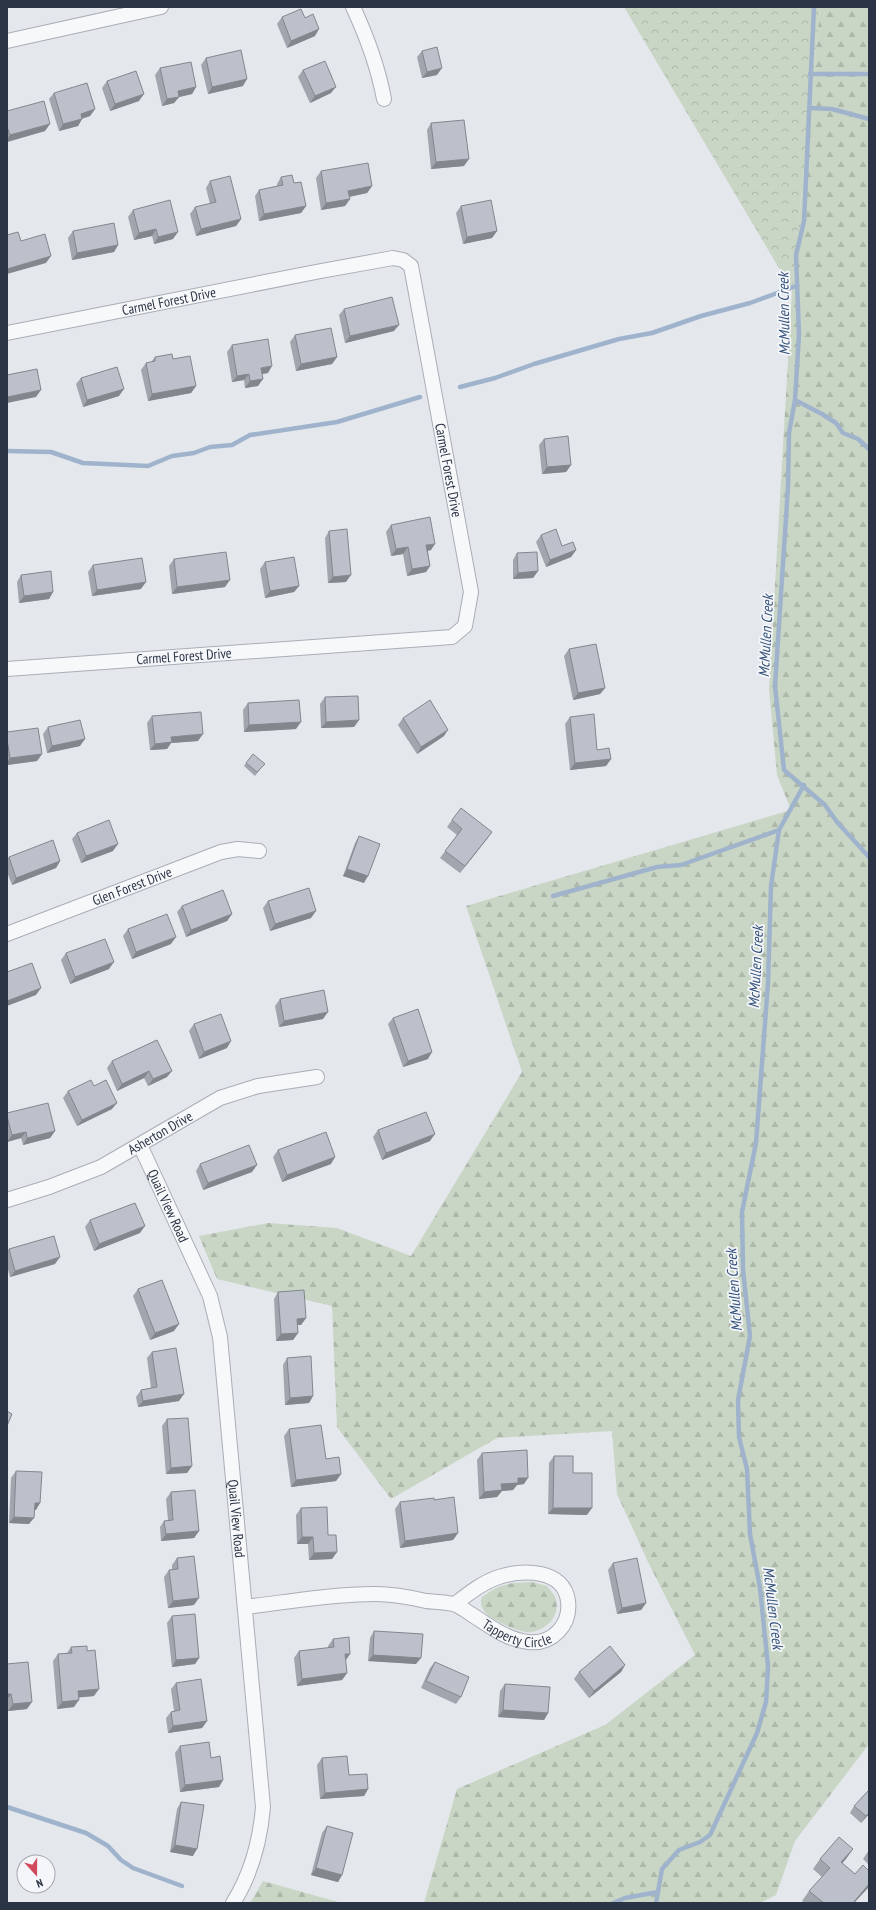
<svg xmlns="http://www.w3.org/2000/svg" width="876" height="1910" font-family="'PT Sans Narrow',sans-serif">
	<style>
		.forest { fill: url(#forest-firs) }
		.park { fill: url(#park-crowns) }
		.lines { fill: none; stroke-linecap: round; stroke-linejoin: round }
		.stream { stroke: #9fb4cc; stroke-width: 4.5 }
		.minor-casing { stroke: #a9aeb7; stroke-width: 16 }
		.minor { stroke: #f7f8fa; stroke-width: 14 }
		.wall { fill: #a1a5ae }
		.shaded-wall { fill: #83868d }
		.building { fill: #bbc0ca; stroke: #83868d }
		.labels { text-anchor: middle; stroke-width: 3.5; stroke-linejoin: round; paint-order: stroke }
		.street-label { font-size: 14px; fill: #2b3445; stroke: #f4f6f9 }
		.water-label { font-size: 15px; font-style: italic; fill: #34527a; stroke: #f4f6f9 }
	</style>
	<defs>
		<pattern id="forest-firs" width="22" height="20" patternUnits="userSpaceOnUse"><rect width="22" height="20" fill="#c9d6c5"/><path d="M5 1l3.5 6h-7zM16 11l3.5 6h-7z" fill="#adb8ab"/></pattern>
		<pattern id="park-crowns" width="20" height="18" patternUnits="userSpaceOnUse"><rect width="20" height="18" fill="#c9d6c5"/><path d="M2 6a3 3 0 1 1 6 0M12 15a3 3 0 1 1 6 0" fill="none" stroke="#adb8ab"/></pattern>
	</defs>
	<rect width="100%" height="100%" fill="#e4e7ec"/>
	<g class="forest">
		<path d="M 820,7 L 869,7 L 869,1744 L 795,1841 L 776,1895 L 760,1903 L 424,1903 L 457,1789 L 605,1725 L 695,1655 L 648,1562 L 617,1494 L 612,1431 L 497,1438 L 391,1499 L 337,1427 L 332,1306 L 217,1279 L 199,1236 L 268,1223 L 337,1228 L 411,1256 L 522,1072 L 466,906 L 791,810 L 777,775 L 769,689 L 792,290 Z"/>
		<path d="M 532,1582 L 547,1586 C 550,1590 555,1595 556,1599 C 560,1617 547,1629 531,1632 C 522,1634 489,1619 484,1611 C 481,1606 480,1602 482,1597 C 501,1583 509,1583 532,1582 Z"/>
		<path d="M 263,1881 L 342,1903 L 250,1903 Z"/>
	</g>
	<path class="park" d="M 624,7 L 820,7 L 792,290 Z"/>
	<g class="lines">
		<g class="stream">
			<path d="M 814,7 L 804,221 L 796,255 L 799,334 L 795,400 L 789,433 L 788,487 L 775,686 L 784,770 L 825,805 L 837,822 L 869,857"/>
			<path d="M 810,74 L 869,74"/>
			<path d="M 809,108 L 832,109 L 869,119"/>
			<path d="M 460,387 L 495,378 L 534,364 L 619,339 L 652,333 L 701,316 L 750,303 L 796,286"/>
			<path d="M 795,400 L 822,414 L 836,423 L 843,433 L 858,439 L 869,449"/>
			<path d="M 7,451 L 51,452 L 83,463 L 148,466 L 172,456 L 194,453 L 210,447 L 232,445 L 250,435 L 337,422 L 420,397"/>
			<path d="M 553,896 L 657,867 L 681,865 L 779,830"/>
			<path d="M 7,1807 L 86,1833 L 108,1846 L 121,1860 L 133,1868 L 182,1886"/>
			<path d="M 613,1903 L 625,1898 L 658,1892"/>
			<path d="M 656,1903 L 662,1869 L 679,1850 L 700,1842 L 710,1835 L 757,1733 L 766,1702 L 768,1666 L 760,1588 L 750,1534 L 747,1469 L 739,1437 L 738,1400 L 750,1336 L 743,1269 L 742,1212 L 756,1143 L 768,983 L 771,886 L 779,830 L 804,785"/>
		</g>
		<defs>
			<g id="minor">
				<path d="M 353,7 C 367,37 378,67 384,99"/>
				<path d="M 7,41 L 161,7"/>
				<path id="s1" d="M 7,333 L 321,271 L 393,258 L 403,260 L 411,266 L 471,592 L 465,626 L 452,637 L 7,669"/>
				<path id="s2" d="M 7,934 L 221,852 L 238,849 L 259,851"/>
				<path id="s3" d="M 140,1145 L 210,1296 L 220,1337 L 263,1807 C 260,1842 252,1873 233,1903"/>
				<path id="s4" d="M 7,1200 L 49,1187 L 101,1167 L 220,1098 L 258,1086 L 317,1077"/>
				<path id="s5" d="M 245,1607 C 288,1602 332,1594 375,1594 C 392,1594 409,1597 426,1601 C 435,1602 444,1602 453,1604 C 459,1605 466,1611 471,1614 C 488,1625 507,1640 528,1642 C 552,1645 571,1625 568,1601 C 564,1569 523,1569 499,1577 C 483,1582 468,1594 455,1604"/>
			</g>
		</defs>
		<use href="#minor" class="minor-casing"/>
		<use href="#minor" class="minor"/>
	</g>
	<g class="wall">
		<path d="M 282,17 L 305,18 L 315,36 L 287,48 L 277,24 Z"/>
		<path d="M 422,51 L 437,75 L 422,78 L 417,57 Z"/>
		<path d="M 206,58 L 243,86 L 208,94 L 201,65 Z"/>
		<path d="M 160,68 L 196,87 L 192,94 L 179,97 L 174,103 L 162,106 L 155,75 Z"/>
		<path d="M 303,70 L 331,93 L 310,103 L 298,77 Z"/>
		<path d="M 107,81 L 139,101 L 110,111 L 102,88 Z"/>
		<path d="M 54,93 L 95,109 L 90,116 L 82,119 L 78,126 L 59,131 L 49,99 Z"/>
		<path d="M 7,111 L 45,131 L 7,142 Z"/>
		<path d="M 431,123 L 464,166 L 431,169 L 427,130 Z"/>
		<path d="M 321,171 L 372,186 L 367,193 L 349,197 L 350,199 L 345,206 L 321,210 L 316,178 Z"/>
		<path d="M 281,177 L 294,183 L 306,206 L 301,213 L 259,221 L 255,196 L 259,190 L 277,186 L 277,184 Z"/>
		<path d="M 210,181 L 241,219 L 236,226 L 196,236 L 190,214 L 195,207 L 210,204 L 206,188 Z"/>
		<path d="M 461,206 L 497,231 L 492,238 L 463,244 L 456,213 Z"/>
		<path d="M 133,210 L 173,239 L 154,244 L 152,236 L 134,240 L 128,217 Z"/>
		<path d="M 73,231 L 118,245 L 114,252 L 72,260 L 68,238 Z"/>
		<path d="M 344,309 L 394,331 L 345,343 L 339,315 Z"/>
		<path d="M 295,335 L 337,357 L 332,364 L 296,371 L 290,342 Z"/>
		<path d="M 232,345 L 268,373 L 262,374 L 258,386 L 245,388 L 244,380 L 232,382 L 227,352 Z"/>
		<path d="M 155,357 L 173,359 L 196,386 L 191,393 L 148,401 L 141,370 L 146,363 L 151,362 Z"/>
		<path d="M 81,378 L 119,396 L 83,407 L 76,384 Z"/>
		<path d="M 544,439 L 571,465 L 566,472 L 542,474 L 539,445 Z"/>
		<path d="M 391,525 L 431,550 L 428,551 L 430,566 L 426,572 L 407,576 L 403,554 L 391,556 L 386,532 Z"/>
		<path d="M 329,531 L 346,582 L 328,583 L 325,538 Z"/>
		<path d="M 541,535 L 562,546 L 576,550 L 571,557 L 546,567 L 536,542 Z"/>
		<path d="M 517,553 L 538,571 L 533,578 L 513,579 L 513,560 Z"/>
		<path d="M 174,559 L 225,587 L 172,594 L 169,566 Z"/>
		<path d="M 265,562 L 299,586 L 294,592 L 265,598 L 260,569 Z"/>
		<path d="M 93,565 L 141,589 L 92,596 L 88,572 Z"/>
		<path d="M 21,575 L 53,592 L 49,599 L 19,603 L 17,582 Z"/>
		<path d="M 569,649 L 605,688 L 600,694 L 573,700 L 564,656 Z"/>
		<path d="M 325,697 L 359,720 L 354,727 L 321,728 L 320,704 Z"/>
		<path d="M 248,703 L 296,729 L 244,732 L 243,710 Z"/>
		<path d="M 152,716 L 198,741 L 171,743 L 167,749 L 150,750 L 147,723 Z"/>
		<path d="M 570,717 L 597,750 L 611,759 L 606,766 L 570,770 L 565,724 Z"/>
		<path d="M 403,718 L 444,736 L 417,754 L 398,725 Z"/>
		<path d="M 48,727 L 80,746 L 47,753 L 43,734 Z"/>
		<path d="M 7,732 L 42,754 L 37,761 L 7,765 Z"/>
		<path d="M 246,763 L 262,767 L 255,776 L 244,766 Z"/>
		<path d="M 452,820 L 492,832 L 460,873 L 440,858 L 457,835 L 447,827 Z"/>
		<path d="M 77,833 L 113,851 L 81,863 L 72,839 Z"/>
		<path d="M 359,836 L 364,883 L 343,876 L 355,843 Z"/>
		<path d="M 9,857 L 60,861 L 56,868 L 12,885 L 7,872 L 7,859 Z"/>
		<path d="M 268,901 L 311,918 L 270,931 L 263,908 Z"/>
		<path d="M 182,906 L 232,914 L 227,921 L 186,937 L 177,912 Z"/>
		<path d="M 128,929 L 171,944 L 132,959 L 123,936 Z"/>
		<path d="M 66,953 L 109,969 L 70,984 L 61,960 Z"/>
		<path d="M 280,999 L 323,1019 L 279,1027 L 275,1006 Z"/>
		<path d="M 393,1018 L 428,1059 L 403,1067 L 388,1024 Z"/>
		<path d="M 194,1024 L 227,1048 L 199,1059 L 189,1031 Z"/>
		<path d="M 157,1040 L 167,1077 L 148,1086 L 144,1078 L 117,1091 L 107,1068 L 112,1061 Z"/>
		<path d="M 94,1086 L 112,1109 L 77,1126 L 63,1098 L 68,1091 Z"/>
		<path d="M 7,1113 L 55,1131 L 50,1138 L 23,1145 L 21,1138 L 7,1142 Z"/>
		<path d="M 378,1130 L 430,1141 L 382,1160 L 373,1137 Z"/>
		<path d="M 278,1150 L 331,1164 L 282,1182 L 273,1157 Z"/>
		<path d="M 200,1164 L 252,1172 L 203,1190 L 196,1171 Z"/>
		<path d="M 90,1220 L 140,1233 L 94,1251 L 85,1227 Z"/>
		<path d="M 9,1249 L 55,1264 L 10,1277 L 7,1266 L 7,1251 Z"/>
		<path d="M 138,1289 L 174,1331 L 150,1340 L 133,1296 Z"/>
		<path d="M 278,1292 L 306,1318 L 301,1325 L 298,1325 L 298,1333 L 293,1340 L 276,1341 L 274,1299 Z"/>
		<path d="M 152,1352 L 179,1401 L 138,1407 L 136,1397 L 141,1390 L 151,1388 L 147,1358 Z"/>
		<path d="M 287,1358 L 313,1396 L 309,1403 L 285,1405 L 283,1365 Z"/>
		<path d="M 167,1419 L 192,1466 L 187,1473 L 166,1474 L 162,1426 Z"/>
		<path d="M 289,1429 L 341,1474 L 336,1481 L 291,1487 L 284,1436 Z"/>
		<path d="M 482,1453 L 524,1484 L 517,1485 L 513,1490 L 502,1491 L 497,1497 L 479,1499 L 477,1460 Z"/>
		<path d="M 554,1456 L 573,1473 L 587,1515 L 548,1514 L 549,1463 Z"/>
		<path d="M 16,1471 L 36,1510 L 34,1510 L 29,1524 L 9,1523 L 11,1478 Z"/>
		<path d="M 171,1492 L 199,1531 L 194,1538 L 161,1541 L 160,1527 L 164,1521 L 168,1520 L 166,1499 Z"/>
		<path d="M 434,1500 L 458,1533 L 453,1540 L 400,1548 L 395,1509 L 400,1502 Z"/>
		<path d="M 301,1508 L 337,1552 L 332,1559 L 309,1560 L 308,1544 L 297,1544 L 296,1515 Z"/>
		<path d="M 177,1558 L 194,1605 L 168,1608 L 164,1577 L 169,1570 L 172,1569 L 172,1565 Z"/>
		<path d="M 613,1563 L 646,1603 L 641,1610 L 617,1614 L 608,1570 Z"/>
		<path d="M 172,1616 L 199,1658 L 195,1664 L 172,1667 L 167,1623 Z"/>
		<path d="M 374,1631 L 416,1664 L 368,1661 L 370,1638 Z"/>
		<path d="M 333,1639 L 347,1673 L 342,1680 L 297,1686 L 294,1658 L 299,1651 L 328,1648 L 328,1646 Z"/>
		<path d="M 71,1647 L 94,1696 L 79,1697 L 74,1707 L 57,1709 L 53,1661 L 58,1654 L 67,1653 Z"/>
		<path d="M 435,1662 L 461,1697 L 456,1704 L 421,1688 L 430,1668 Z"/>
		<path d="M 7,1664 L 27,1709 L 8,1711 L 7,1704 Z"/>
		<path d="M 625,1665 L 621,1672 L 589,1698 L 574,1679 L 579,1672 Z"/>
		<path d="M 176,1683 L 207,1721 L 202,1728 L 168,1733 L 166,1718 L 171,1712 L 174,1711 L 171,1689 Z"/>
		<path d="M 505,1684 L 548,1713 L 544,1720 L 498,1717 L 500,1691 Z"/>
		<path d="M 180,1746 L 211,1758 L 223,1780 L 219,1787 L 180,1792 L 175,1753 Z"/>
		<path d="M 322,1758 L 368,1789 L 364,1796 L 320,1799 L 317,1765 Z"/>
		<path d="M 869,1790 L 869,1814 L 861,1823 L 850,1813 L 854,1806 Z"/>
		<path d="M 181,1802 L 193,1856 L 170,1852 L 177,1809 Z"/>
		<path d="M 327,1826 L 342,1875 L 338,1882 L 311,1875 L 322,1833 Z"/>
		<path d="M 853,1849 L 842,1863 L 855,1874 L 869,1871 L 869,1886 L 854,1903 L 805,1903 L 802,1901 L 809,1891 L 822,1877 L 813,1869 L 820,1859 Z"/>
		<path d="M 869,1850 L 869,1865 L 863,1859 Z"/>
	</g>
	<g class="shaded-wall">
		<path d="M 319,29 L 315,36 L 287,48 L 291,41 Z"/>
		<path d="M 442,68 L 437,75 L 422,78 L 427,72 Z"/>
		<path d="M 247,79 L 243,86 L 208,94 L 212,87 Z"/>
		<path d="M 196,87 L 192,94 L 179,97 L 174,103 L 162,106 L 167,99 L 178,91 Z"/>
		<path d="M 336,87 L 331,93 L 310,103 L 315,96 Z"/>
		<path d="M 144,94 L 139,101 L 110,111 L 115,104 Z"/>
		<path d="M 95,109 L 90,116 L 76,120 L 81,114 Z"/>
		<path d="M 82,119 L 78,126 L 59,131 L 63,124 Z"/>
		<path d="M 50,124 L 45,131 L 7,142 L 7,139 L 10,135 Z"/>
		<path d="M 469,159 L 464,166 L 431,169 L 436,162 Z"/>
		<path d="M 372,186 L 367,193 L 343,198 L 348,191 Z"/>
		<path d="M 350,199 L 345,206 L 321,210 L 326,203 Z"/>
		<path d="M 306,206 L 301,213 L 259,221 L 264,214 Z"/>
		<path d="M 241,219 L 236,226 L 196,236 L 201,229 Z"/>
		<path d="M 156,229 L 152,236 L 134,240 L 139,233 Z"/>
		<path d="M 497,231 L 492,238 L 463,244 L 467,237 Z"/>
		<path d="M 178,232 L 173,239 L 154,244 L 158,237 Z"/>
		<path d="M 118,245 L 114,252 L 72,260 L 77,253 Z"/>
		<path d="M 51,256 L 46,263 L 7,274 L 7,269 Z"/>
		<path d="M 399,325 L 394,331 L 345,343 L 350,336 Z"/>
		<path d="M 337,357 L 332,364 L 296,371 L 301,364 Z"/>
		<path d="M 272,366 L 268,373 L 256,375 L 261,368 Z"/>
		<path d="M 249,374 L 244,380 L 232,382 L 237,376 Z"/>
		<path d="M 263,379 L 258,386 L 245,388 L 250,381 Z"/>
		<path d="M 196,386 L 191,393 L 148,401 L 152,394 Z"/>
		<path d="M 124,389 L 119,396 L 83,407 L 87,400 Z"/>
		<path d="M 41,390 L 36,397 L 7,403 L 7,397 Z"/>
		<path d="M 571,465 L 566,472 L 542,474 L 547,467 Z"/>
		<path d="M 435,544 L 431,550 L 422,552 L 426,545 Z"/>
		<path d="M 408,547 L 403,554 L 391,556 L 396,549 Z"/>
		<path d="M 576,550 L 571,557 L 546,567 L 550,560 Z"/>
		<path d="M 430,566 L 426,572 L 407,576 L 412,569 Z"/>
		<path d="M 538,571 L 533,578 L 513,579 L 518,573 Z"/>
		<path d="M 351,575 L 346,582 L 328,583 L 333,577 Z"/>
		<path d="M 230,580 L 225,587 L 172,594 L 177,587 Z"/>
		<path d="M 146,582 L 141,589 L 92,596 L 97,590 Z"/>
		<path d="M 299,586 L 294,592 L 265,598 L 270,591 Z"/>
		<path d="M 53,592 L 49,599 L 19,603 L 24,596 Z"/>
		<path d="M 605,688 L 600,694 L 573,700 L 578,693 Z"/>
		<path d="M 359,720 L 354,727 L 321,728 L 326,722 Z"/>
		<path d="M 301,722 L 296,729 L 244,732 L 249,725 Z"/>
		<path d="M 448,730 L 444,736 L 417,754 L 421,747 Z"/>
		<path d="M 203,734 L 198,741 L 171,743 L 167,749 L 150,750 L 155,744 L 171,737 Z"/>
		<path d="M 85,739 L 80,746 L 47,753 L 52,746 Z"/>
		<path d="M 42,754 L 37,761 L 7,765 L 7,763 L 10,758 Z"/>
		<path d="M 611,759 L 606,766 L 570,770 L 575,763 Z"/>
		<path d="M 492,832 L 487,839 L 460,873 L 465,866 Z"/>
		<path d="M 118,844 L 113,851 L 81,863 L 86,856 Z"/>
		<path d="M 60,861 L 56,868 L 12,885 L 16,878 Z"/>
		<path d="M 347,869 L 368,876 L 364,883 L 343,876 Z"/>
		<path d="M 316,911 L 311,918 L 270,931 L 275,924 Z"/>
		<path d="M 232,914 L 227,921 L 186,937 L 191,930 Z"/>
		<path d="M 176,937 L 171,944 L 132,959 L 136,952 Z"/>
		<path d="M 114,962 L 109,969 L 70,984 L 75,977 Z"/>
		<path d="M 41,988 L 36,995 L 7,1006 L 7,1001 Z"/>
		<path d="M 328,1012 L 323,1019 L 279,1027 L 284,1021 Z"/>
		<path d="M 231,1041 L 227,1048 L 199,1059 L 204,1052 Z"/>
		<path d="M 432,1052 L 428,1059 L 403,1067 L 408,1061 Z"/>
		<path d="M 149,1071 L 144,1078 L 117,1091 L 122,1084 Z"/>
		<path d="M 172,1071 L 167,1077 L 148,1086 L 153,1079 Z"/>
		<path d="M 117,1103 L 112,1109 L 77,1126 L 82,1120 Z"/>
		<path d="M 55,1131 L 50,1138 L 23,1145 L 27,1138 Z"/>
		<path d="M 26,1132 L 21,1138 L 7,1142 L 12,1135 Z"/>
		<path d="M 435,1134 L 430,1141 L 382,1160 L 386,1153 Z"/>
		<path d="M 335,1157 L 331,1164 L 282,1182 L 287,1175 Z"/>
		<path d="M 257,1165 L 252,1172 L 203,1190 L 208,1183 Z"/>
		<path d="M 145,1226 L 140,1233 L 94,1251 L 99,1244 Z"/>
		<path d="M 60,1257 L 55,1264 L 10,1277 L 15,1271 Z"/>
		<path d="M 306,1318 L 301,1325 L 292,1325 L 297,1319 Z"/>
		<path d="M 179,1324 L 174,1331 L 150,1340 L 155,1333 Z"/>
		<path d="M 298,1333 L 293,1340 L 276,1341 L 281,1334 Z"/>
		<path d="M 184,1394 L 179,1401 L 138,1407 L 143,1401 Z"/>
		<path d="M 313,1396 L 309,1403 L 285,1405 L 290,1398 Z"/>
		<path d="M 192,1466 L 187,1473 L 166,1474 L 171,1468 Z"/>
		<path d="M 341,1474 L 336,1481 L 291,1487 L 296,1480 Z"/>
		<path d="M 518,1478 L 528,1478 L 524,1484 L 517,1485 L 513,1490 L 502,1491 L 497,1497 L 479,1499 L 484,1492 L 501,1484 Z"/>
		<path d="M 35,1503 L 40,1503 L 36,1510 L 30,1510 Z"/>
		<path d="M 553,1508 L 592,1508 L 587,1515 L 548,1514 Z"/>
		<path d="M 14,1517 L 34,1518 L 29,1524 L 9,1523 Z"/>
		<path d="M 199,1531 L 194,1538 L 161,1541 L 166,1534 Z"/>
		<path d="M 458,1533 L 453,1540 L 400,1548 L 405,1541 Z"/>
		<path d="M 302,1537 L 313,1537 L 308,1544 L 297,1544 Z"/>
		<path d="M 337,1552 L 332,1559 L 309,1560 L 314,1553 Z"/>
		<path d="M 199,1598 L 194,1605 L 168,1608 L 173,1601 Z"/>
		<path d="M 646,1603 L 641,1610 L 617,1614 L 622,1608 Z"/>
		<path d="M 345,1654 L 350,1654 L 346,1660 Z"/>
		<path d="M 373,1655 L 421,1658 L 416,1664 L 368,1661 Z"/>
		<path d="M 199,1658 L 195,1664 L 172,1667 L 176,1660 Z"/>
		<path d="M 625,1665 L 621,1672 L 589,1698 L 594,1691 Z"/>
		<path d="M 347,1673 L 342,1680 L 297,1686 L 302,1679 Z"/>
		<path d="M 99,1689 L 94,1696 L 74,1698 L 78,1691 Z"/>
		<path d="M 7,1694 L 11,1694 L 7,1700 Z"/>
		<path d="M 79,1700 L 74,1707 L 57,1709 L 62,1702 Z"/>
		<path d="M 32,1702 L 27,1709 L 8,1711 L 13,1704 Z"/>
		<path d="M 503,1710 L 548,1713 L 544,1720 L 498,1717 Z"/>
		<path d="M 207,1721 L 202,1728 L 168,1733 L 173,1726 Z"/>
		<path d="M 223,1780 L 219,1787 L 180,1792 L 185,1785 Z"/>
		<path d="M 368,1789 L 364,1796 L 320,1799 L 325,1793 Z"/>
		<path d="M 869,1813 L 869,1814 L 861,1823 L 866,1816 Z"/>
		<path d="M 175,1845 L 197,1849 L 193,1856 L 170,1852 Z"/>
		<path d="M 853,1849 L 846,1859 L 834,1872 L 841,1862 Z"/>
		<path d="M 316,1868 L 342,1875 L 338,1882 L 311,1875 Z"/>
		<path d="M 869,1884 L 869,1887 L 854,1903 L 853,1903 Z"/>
	</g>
	<g class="building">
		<path d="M 301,9 L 305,18 L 313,14 L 319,29 L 291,41 L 282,17 Z"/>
		<path d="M 437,47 L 442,68 L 427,72 L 422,51 Z"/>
		<path d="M 241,50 L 247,79 L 212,87 L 206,58 Z"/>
		<path d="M 325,61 L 336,87 L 315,96 L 303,70 Z"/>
		<path d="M 191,62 L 196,87 L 178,91 L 179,97 L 167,99 L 160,68 Z"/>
		<path d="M 136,71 L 144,94 L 115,104 L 107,81 Z"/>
		<path d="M 87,83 L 95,109 L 81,114 L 82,119 L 63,124 L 54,93 Z"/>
		<path d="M 44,101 L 50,124 L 10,135 L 7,127 L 7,111 Z"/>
		<path d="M 464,120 L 469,159 L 436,162 L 431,123 Z"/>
		<path d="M 368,163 L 372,186 L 348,191 L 350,199 L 326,203 L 321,171 Z"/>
		<path d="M 292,175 L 294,183 L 301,182 L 306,206 L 264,214 L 259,190 L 283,185 L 281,177 Z"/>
		<path d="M 230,176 L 241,219 L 201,229 L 195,207 L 216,202 L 210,181 Z"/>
		<path d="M 170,200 L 178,232 L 158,237 L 156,229 L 139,233 L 133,210 Z"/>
		<path d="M 491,200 L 497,231 L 467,237 L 461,206 Z"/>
		<path d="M 114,223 L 118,245 L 77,253 L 73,231 Z"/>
		<path d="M 18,232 L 21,241 L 45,234 L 51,256 L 7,269 L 7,235 Z"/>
		<path d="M 392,297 L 399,325 L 350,336 L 344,309 Z"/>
		<path d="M 331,328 L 337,357 L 301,364 L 295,335 Z"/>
		<path d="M 268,339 L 272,366 L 261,368 L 263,379 L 250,381 L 249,374 L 237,376 L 232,345 Z"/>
		<path d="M 172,354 L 173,359 L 190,356 L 196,386 L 152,394 L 146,363 L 155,361 L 155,357 Z"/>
		<path d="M 117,367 L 124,389 L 87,400 L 81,378 Z"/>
		<path d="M 37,369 L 41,390 L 7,397 L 7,375 Z"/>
		<path d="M 568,436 L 571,465 L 547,467 L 544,439 Z"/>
		<path d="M 430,517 L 435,544 L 426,545 L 430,566 L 412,569 L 408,547 L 396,549 L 391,525 Z"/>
		<path d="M 347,529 L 351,575 L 333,577 L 329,531 Z"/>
		<path d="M 556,529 L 562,546 L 573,542 L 576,550 L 550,560 L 541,535 Z"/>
		<path d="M 226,552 L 230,580 L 177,587 L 174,559 Z"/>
		<path d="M 537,552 L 538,571 L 518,573 L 517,553 Z"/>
		<path d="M 294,557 L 299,586 L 270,591 L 265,562 Z"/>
		<path d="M 142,558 L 146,582 L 97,590 L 93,565 Z"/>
		<path d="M 51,571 L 53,592 L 24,596 L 21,575 Z"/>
		<path d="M 596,644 L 605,688 L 578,693 L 569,649 Z"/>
		<path d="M 358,696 L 359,720 L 326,722 L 325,697 Z"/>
		<path d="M 299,700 L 301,722 L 249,725 L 248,703 Z"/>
		<path d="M 430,700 L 448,730 L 421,747 L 403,718 Z"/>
		<path d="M 201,712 L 203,734 L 171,737 L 172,742 L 155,744 L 152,716 Z"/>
		<path d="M 594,714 L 597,750 L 609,748 L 611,759 L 575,763 L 570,717 Z"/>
		<path d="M 80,720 L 85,739 L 52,746 L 48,727 Z"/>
		<path d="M 38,728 L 42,754 L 10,758 L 7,739 L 7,732 Z"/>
		<path d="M 253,754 L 265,764 L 257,772 L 246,763 Z"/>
		<path d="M 461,808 L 492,832 L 465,866 L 445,851 L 462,829 L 452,820 Z"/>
		<path d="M 109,820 L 118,844 L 86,856 L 77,833 Z"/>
		<path d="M 359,836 L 380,844 L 368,876 L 347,869 Z"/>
		<path d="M 53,840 L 60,861 L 16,878 L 9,857 Z"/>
		<path d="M 309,888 L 316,911 L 275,924 L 268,901 Z"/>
		<path d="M 223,890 L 232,914 L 191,930 L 182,906 Z"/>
		<path d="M 167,914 L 176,937 L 136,952 L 128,929 Z"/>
		<path d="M 105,939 L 114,962 L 75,977 L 66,953 Z"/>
		<path d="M 32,963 L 41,988 L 7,1001 L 7,972 Z"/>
		<path d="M 324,990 L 328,1012 L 284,1021 L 280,999 Z"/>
		<path d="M 418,1009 L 432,1052 L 408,1061 L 393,1018 Z"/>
		<path d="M 221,1014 L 231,1041 L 204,1052 L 194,1024 Z"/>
		<path d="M 157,1040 L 172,1071 L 153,1079 L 149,1071 L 122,1084 L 112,1061 Z"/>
		<path d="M 91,1080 L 94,1086 L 106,1080 L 117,1103 L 82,1120 L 68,1091 Z"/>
		<path d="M 48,1103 L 55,1131 L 27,1138 L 26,1132 L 12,1135 L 7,1116 L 7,1113 Z"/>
		<path d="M 426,1112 L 435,1134 L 386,1153 L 378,1130 Z"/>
		<path d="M 326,1132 L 335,1157 L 287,1175 L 278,1150 Z"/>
		<path d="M 249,1145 L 257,1165 L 208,1183 L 200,1164 Z"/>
		<path d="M 135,1203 L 145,1226 L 99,1244 L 90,1220 Z"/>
		<path d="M 54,1236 L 60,1257 L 15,1271 L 9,1249 Z"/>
		<path d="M 162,1280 L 179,1324 L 155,1333 L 138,1289 Z"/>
		<path d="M 304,1290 L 306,1318 L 297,1319 L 298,1333 L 281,1334 L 278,1292 Z"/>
		<path d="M 176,1348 L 184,1394 L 143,1401 L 141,1390 L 157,1387 L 152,1352 Z"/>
		<path d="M 311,1356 L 313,1396 L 290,1398 L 287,1358 Z"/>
		<path d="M 7,1411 L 12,1414 L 7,1426 Z"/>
		<path d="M 188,1418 L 192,1466 L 171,1468 L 167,1419 Z"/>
		<path d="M 321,1425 L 326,1459 L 339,1457 L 341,1474 L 296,1480 L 289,1429 Z"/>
		<path d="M 527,1450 L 528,1478 L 518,1478 L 518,1483 L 501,1484 L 502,1490 L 484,1492 L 482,1453 Z"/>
		<path d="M 554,1456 L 573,1456 L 573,1473 L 592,1473 L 592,1508 L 553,1508 Z"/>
		<path d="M 16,1471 L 42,1472 L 40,1503 L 35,1503 L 34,1518 L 14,1517 Z"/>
		<path d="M 195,1490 L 199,1531 L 166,1534 L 164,1521 L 173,1520 L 171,1492 Z"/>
		<path d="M 454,1497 L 458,1533 L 405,1541 L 400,1502 L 434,1498 L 434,1500 Z"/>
		<path d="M 327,1507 L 328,1535 L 336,1535 L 337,1552 L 314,1553 L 313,1537 L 302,1537 L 301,1508 Z"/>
		<path d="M 194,1556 L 199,1598 L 173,1601 L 169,1570 L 178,1569 L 177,1558 Z"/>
		<path d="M 637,1558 L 646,1603 L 622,1608 L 613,1563 Z"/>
		<path d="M 195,1614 L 199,1658 L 176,1660 L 172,1616 Z"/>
		<path d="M 374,1631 L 423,1634 L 421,1658 L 373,1655 Z"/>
		<path d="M 349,1637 L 350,1654 L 345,1654 L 347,1673 L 302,1679 L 299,1651 L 334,1647 L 333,1639 Z"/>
		<path d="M 87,1646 L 87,1651 L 95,1650 L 99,1689 L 78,1691 L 79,1700 L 62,1702 L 58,1654 L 72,1653 L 71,1647 Z"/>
		<path d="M 610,1646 L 625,1665 L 594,1691 L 579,1672 Z"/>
		<path d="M 28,1662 L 32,1702 L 13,1704 L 11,1694 L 7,1694 L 7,1664 Z"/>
		<path d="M 435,1662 L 469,1677 L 461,1697 L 426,1681 Z"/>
		<path d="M 201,1679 L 207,1721 L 173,1726 L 171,1712 L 180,1710 L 176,1683 Z"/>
		<path d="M 505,1684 L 550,1687 L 548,1713 L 503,1710 Z"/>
		<path d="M 209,1742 L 211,1758 L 220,1756 L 223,1780 L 185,1785 L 180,1746 Z"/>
		<path d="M 347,1756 L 349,1775 L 367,1774 L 368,1789 L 325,1793 L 322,1758 Z"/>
		<path d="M 869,1790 L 869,1813 L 866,1816 L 854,1806 Z"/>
		<path d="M 181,1802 L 204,1805 L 197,1849 L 175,1845 Z"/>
		<path d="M 327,1826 L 353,1833 L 342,1875 L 316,1868 Z"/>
		<path d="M 839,1837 L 853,1849 L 841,1862 L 855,1874 L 863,1865 L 869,1871 L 869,1884 L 853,1903 L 824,1903 L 809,1891 L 830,1868 L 820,1859 Z"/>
	</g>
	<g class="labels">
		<g class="street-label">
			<text dy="5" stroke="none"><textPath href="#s1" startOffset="165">Carmel Forest Drive</textPath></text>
			<text dy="5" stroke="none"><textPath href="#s1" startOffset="621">Carmel Forest Drive</textPath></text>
			<text transform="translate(184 656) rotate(-4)" y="5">Carmel Forest Drive</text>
			<text dy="5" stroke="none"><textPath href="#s2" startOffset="134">Glen Forest Drive</textPath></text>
			<text dy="5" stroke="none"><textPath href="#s4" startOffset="168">Asherton Drive</textPath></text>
			<text dy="5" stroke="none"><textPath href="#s3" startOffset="67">Quail View Road</textPath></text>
			<text dy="5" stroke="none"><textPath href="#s3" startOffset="391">Quail View Road</textPath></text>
			<text dy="5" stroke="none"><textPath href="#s5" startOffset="282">Tapperty Circle</textPath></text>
		</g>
		<g class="water-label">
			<text transform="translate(784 314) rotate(-91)" y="5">McMullen Creek</text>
			<text transform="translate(766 636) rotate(-87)" y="5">McMullen Creek</text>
			<text transform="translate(756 967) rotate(-87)" y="5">McMullen Creek</text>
			<text transform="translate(734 1290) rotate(-94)" y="5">McMullen Creek</text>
			<text transform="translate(773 1608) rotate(83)" y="5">McMullen Creek</text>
		</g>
	</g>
	<rect width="876" height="1910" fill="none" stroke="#2b3445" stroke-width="16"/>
	<g transform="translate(36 1874) rotate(159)"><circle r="19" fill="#f4f6f9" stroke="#a4a8b1"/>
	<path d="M0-3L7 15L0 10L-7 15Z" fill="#d1495b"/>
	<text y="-6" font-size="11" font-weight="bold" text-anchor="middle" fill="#2b3445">N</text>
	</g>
</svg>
